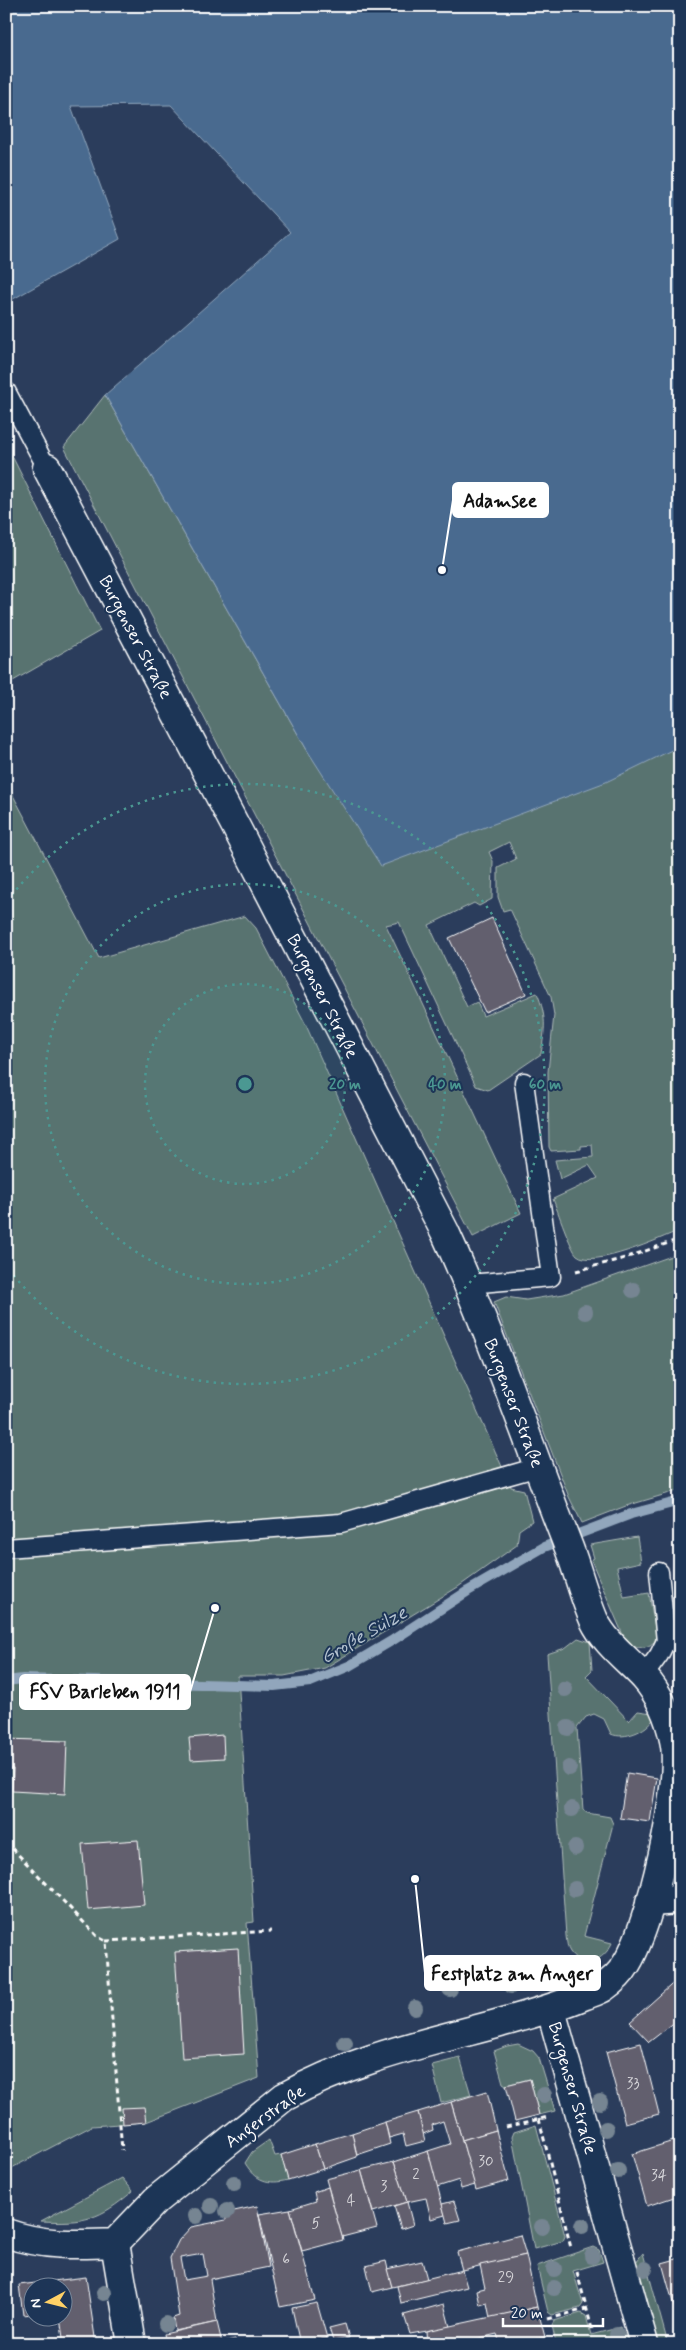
<svg xmlns="http://www.w3.org/2000/svg" width="686" height="2350" font-family="Mynerve,sans-serif">
	<style>
		.green { fill: #58736f; stroke: #acb9b7 }
		.water { fill: #486b8f; stroke: #91a6bc }
		.lines { fill: none; stroke-linecap: round; stroke-linejoin: round }
		.stream { stroke: #91a6bc; stroke-width: 10 }
		.building { fill: #625e6e; stroke: #fff; fill-rule: evenodd }
		.service-casing { stroke: #fff; stroke-width: 21 }
		.minor-casing { stroke: #fff; stroke-width: 31 }
		.path { stroke: #fff; stroke-width: 3; stroke-dasharray: 5 4; stroke-linecap: butt }
		.service { stroke: #1d3557; stroke-width: 18 }
		.minor { stroke: #1d3557; stroke-width: 28 }
		.tree { fill: #768592 }
		.ring { fill: none; stroke: #4b9892; stroke-width: 2.5; stroke-dasharray: 2.5 5 }
		.labels { text-anchor: middle; stroke-width: 4; stroke-linejoin: round; paint-order: stroke }
		.number-label { font-size: 15px; fill: #d8d7db }
		.street-label { font-size: 18px; fill: #fff; stroke: #1d3557 }
		.water-label { font-size: 19px; font-style: italic; fill: #b6c4d2; stroke: #1d3557 }
		.centre { fill: #4b9892; stroke: #1d3557; stroke-width: 2.5 }
		.ring-label { font-size: 15px; text-anchor: middle; font-weight: bold; fill: #4b9892; stroke: #1d3557; stroke-width: 4; stroke-linejoin: round; paint-order: stroke }
		.leader { fill: none; stroke: #fff; stroke-width: 2 }
		.callout-dot { fill: #fff; stroke: #1d3557; stroke-width: 2 }
		.callout { fill: #fff; stroke: #fff; stroke-width: 2 }
		.callout-label { font-size: 19px; text-anchor: middle; font-weight: bold; fill: #111 }
	</style>
	<rect width="100%" height="100%" fill="#2b3d5c"/>
	<filter id="ink" filterUnits="userSpaceOnUse"><feTurbulence type="fractalNoise" baseFrequency=".02" numOctaves="2"/><feDisplacementMap in="SourceGraphic" scale="10" xChannelSelector="R" yChannelSelector="G"/><feConvolveMatrix kernelMatrix="1 2 1 2 8 2 1 2 1" color-interpolation-filters="sRGB"/></filter>
	<g filter="url(#ink)">
		<g class="green">
			<path d="M 105,395 L 307,750 L 680,568 L 680,1230 C 661,1238 593,1269 577,1255 C 571,1250 557,1209 553,1199 L 598,1178 L 589,1165 L 560,1179 L 555,1160 L 593,1157 L 592,1145 L 581,1146 L 581,1149 L 551,1151 L 549,1147 L 548,1072 L 554,1015 L 551,997 L 510,909 L 503,911 L 498,897 L 498,868 L 516,859 L 509,842 L 489,852 L 493,861 L 492,899 L 479,906 L 474,903 L 429,925 L 467,1007 L 477,1002 L 483,1016 L 537,993 C 547,1017 545,1028 541,1054 L 488,1090 L 476,1086 L 399,922 L 386,925 L 521,1213 L 473,1237 L 64,447 Z"/>
			<path d="M 6,444 L 100,631 L 6,685 Z"/>
			<path d="M 6,782 L 99,958 L 245,916 L 256,928 L 305,1023 L 511,1487 L 524,1490 L 532,1521 L 519,1530 L 517,1545 L 458,1587 L 325,1668 L 284,1676 L 238,1676 L 254,1922 L 247,1923 L 259,2078 L 146,2122 L 92,2126 L 6,2171 Z"/>
			<path d="M 680,1253 L 680,1490 L 626,1506 L 582,1523 L 569,1497 L 494,1302 L 506,1297 L 526,1300 L 564,1294 Z"/>
			<path d="M 637,1537 L 641,1562 L 617,1567 L 624,1597 L 649,1593 L 656,1634 L 655,1641 C 649,1647 644,1648 635,1647 L 623,1635 L 591,1560 L 594,1558 L 590,1545 Z"/>
			<path d="M 578,1638 L 590,1642 L 592,1670 L 586,1676 L 629,1721 L 638,1711 L 652,1713 L 654,1718 C 647,1731 624,1740 611,1734 L 604,1719 L 594,1714 L 586,1717 L 577,1728 L 583,1810 L 587,1813 L 610,1817 L 613,1824 L 584,1936 L 612,1943 C 604,1961 583,1970 570,1952 C 567,1948 567,1942 566,1936 L 547,1654 L 565,1648 Z"/>
			<path d="M 518,2044 L 533,2051 L 539,2058 L 555,2111 L 539,2115 L 530,2079 L 506,2085 L 503,2083 L 494,2051 L 507,2046 Z"/>
			<path d="M 460,2058 L 471,2095 L 441,2103 L 432,2065 Z"/>
			<path d="M 536,2125 L 565,2236 L 563,2241 L 534,2249 L 512,2137 L 514,2132 Z"/>
			<path d="M 269,2140 L 275,2156 L 281,2155 L 288,2180 C 268,2185 256,2181 245,2163 L 252,2152 Z"/>
			<path d="M 122,2178 L 133,2191 C 99,2220 85,2223 41,2221 Z"/>
			<path d="M 593,2247 L 599,2250 L 603,2262 L 573,2271 L 583,2304 L 580,2308 L 552,2315 L 548,2312 L 537,2266 Z"/>
			<path d="M 643,2253 L 668,2344 L 658,2344 L 636,2262 Z"/>
			<path d="M 581,2313 L 586,2316 L 591,2335 L 621,2327 L 626,2338 L 625,2342 L 617,2344 L 556,2344 L 552,2325 L 554,2321 Z"/>
		</g>
		<path class="water" d="M 6,6 L 680,6 L 680,746 L 606,782 L 381,866 L 307,750 L 105,395 L 290,232 L 171,105 L 71,106 L 120,239 L 6,303 Z"/>
		<g class="lines">
			<path class="stream" d="M 6,1681 L 23,1679 L 274,1686 L 310,1682 L 349,1666 L 393,1640 L 468,1591 L 544,1547 L 631,1514 L 680,1501"/>
		</g>
		<g class="building">
			<path d="M 492,918 L 526,994 L 485,1012 L 449,938 Z"/>
			<path d="M 223,1735 L 224,1758 L 191,1760 L 189,1738 Z"/>
			<path d="M 6,1739 L 67,1741 L 65,1794 L 12,1791 L 13,1769 L 6,1768 Z"/>
			<path d="M 627,1773 L 657,1778 L 650,1822 L 620,1818 Z"/>
			<path d="M 138,1840 L 144,1905 L 88,1910 L 82,1844 Z"/>
			<path d="M 238,1948 L 244,2054 L 182,2058 L 175,1952 Z"/>
			<path d="M 680,1977 L 680,2018 L 649,2042 L 630,2022 Z"/>
			<path d="M 641,2043 L 659,2114 L 625,2123 L 606,2052 Z"/>
			<path d="M 530,2079 L 539,2115 L 515,2121 L 506,2085 Z"/>
			<path d="M 487,2091 L 496,2130 L 462,2140 L 451,2102 Z"/>
			<path d="M 451,2102 L 475,2185 L 461,2189 L 459,2180 L 437,2187 L 428,2151 L 450,2144 L 443,2121 L 432,2125 L 433,2130 L 423,2134 L 418,2112 Z"/>
			<path d="M 144,2107 L 146,2122 L 123,2124 L 122,2108 Z"/>
			<path d="M 418,2112 L 425,2141 L 406,2146 L 403,2134 L 389,2138 L 385,2122 Z"/>
			<path d="M 385,2122 L 390,2144 L 357,2155 L 352,2133 Z"/>
			<path d="M 496,2130 L 509,2181 L 476,2190 L 462,2140 Z"/>
			<path d="M 352,2133 L 357,2157 L 323,2169 L 315,2144 Z"/>
			<path d="M 680,2139 L 680,2195 L 647,2206 L 632,2154 Z"/>
			<path d="M 315,2144 L 323,2169 L 288,2180 L 281,2155 Z"/>
			<path d="M 428,2151 L 445,2215 L 431,2219 L 426,2198 L 407,2202 L 394,2162 Z"/>
			<path d="M 394,2162 L 407,2202 L 373,2212 L 361,2170 Z"/>
			<path d="M 361,2170 L 377,2228 L 342,2237 L 326,2179 Z"/>
			<path d="M 328,2187 L 343,2240 L 302,2251 L 290,2209 L 316,2201 L 314,2192 Z"/>
			<path d="M 454,2201 L 460,2220 L 447,2223 L 442,2204 Z"/>
			<path d="M 407,2202 L 413,2225 L 401,2229 L 394,2206 Z"/>
			<path d="M 257,2206 L 269,2267 L 210,2279 L 217,2322 L 175,2331 L 173,2318 L 179,2316 L 170,2258 L 179,2240 L 191,2227 L 226,2220 L 225,2213 ZM 203,2254 L 207,2276 L 184,2280 L 180,2258 Z"/>
			<path d="M 290,2209 L 315,2300 L 280,2307 L 259,2214 Z"/>
			<path d="M 520,2235 L 526,2255 L 462,2270 L 457,2252 Z"/>
			<path d="M 526,2255 L 537,2307 L 490,2318 L 487,2303 L 480,2305 L 477,2290 L 485,2288 L 480,2265 Z"/>
			<path d="M 680,2258 L 680,2320 L 679,2317 L 677,2317 L 662,2263 Z"/>
			<path d="M 386,2261 L 392,2287 L 372,2292 L 366,2266 Z"/>
			<path d="M 422,2261 L 427,2279 L 392,2287 L 387,2269 Z"/>
			<path d="M 462,2270 L 467,2287 L 401,2303 L 397,2286 Z"/>
			<path d="M 86,2277 L 96,2344 L 64,2344 L 60,2318 L 62,2318 L 62,2288 L 32,2288 L 32,2314 L 23,2315 L 19,2285 Z"/>
			<path d="M 317,2303 L 327,2338 L 300,2344 L 292,2308 Z"/>
			<path d="M 444,2304 L 450,2327 L 410,2334 L 404,2315 Z"/>
			<path d="M 537,2307 L 545,2337 L 518,2344 L 500,2344 L 497,2334 L 454,2344 L 428,2344 L 427,2331 Z"/>
			<path d="M 217,2322 L 222,2343 L 235,2340 L 236,2344 L 166,2344 L 164,2334 Z"/>
			<path d="M 345,2324 L 349,2338 L 333,2341 L 329,2328 Z"/>
			<path d="M 545,2337 L 546,2344 L 518,2344 Z"/>
			<path d="M 327,2338 L 329,2344 L 302,2344 Z"/>
		</g>
		<g class="lines">
			<defs>
				<g id="service">
					<path d="M 6,391 L 47,468"/>
					<path d="M 468,1284 L 551,1277 L 524,1082"/>
					<path d="M 6,1548 L 341,1523 L 538,1467"/>
					<path d="M 643,1677 L 659,1655 L 666,1641 L 659,1572"/>
				</g>
				<g id="minor">
					<path d="M 650,1902 L 680,1900"/>
					<path d="M 551,2010 L 644,2344"/>
					<path d="M 6,2233 C 42,2246 77,2245 115,2243 L 156,2200 L 284,2097 C 351,2059 426,2043 500,2023 C 528,2015 555,2008 583,1996 C 590,1993 598,1991 604,1987 C 611,1982 621,1973 625,1966 C 650,1930 684,1782 674,1740 C 669,1716 660,1695 644,1677 C 627,1659 605,1643 594,1620 C 584,1597 578,1572 569,1548 C 528,1443 492,1335 445,1232 L 236,827 L 47,468"/>
					<path d="M 115,2243 L 132,2344"/>
				</g>
			</defs>
			<use href="#service" class="service-casing"/>
			<use href="#minor" class="minor-casing"/>
			<g class="path">
				<path d="M 576,1271 L 625,1258 L 680,1239"/>
				<path d="M 6,1842 L 98,1937 L 106,1941 L 122,2151"/>
				<path d="M 106,1941 L 271,1931"/>
				<path d="M 539,2119 L 571,2248"/>
				<path d="M 506,2127 L 548,2117"/>
				<path d="M 577,2272 L 593,2333"/>
				<path d="M 548,2319 L 586,2309"/>
			</g>
			<use href="#service" class="service"/>
			<use href="#minor" class="minor"/>
		</g>
		<g class="tree">
			<circle cx="633" cy="1290" r="8"/>
			<circle cx="585" cy="1312" r="8"/>
			<circle cx="565" cy="1689" r="8"/>
			<circle cx="568" cy="1728" r="8"/>
			<circle cx="569" cy="1768" r="8"/>
			<circle cx="572" cy="1809" r="8"/>
			<circle cx="575" cy="1848" r="8"/>
			<circle cx="575" cy="1889" r="8"/>
			<circle cx="511" cy="1986" r="8"/>
			<circle cx="450" cy="1989" r="8"/>
			<circle cx="415" cy="2008" r="8"/>
			<circle cx="345" cy="2043" r="8"/>
			<circle cx="544" cy="2095" r="8"/>
			<circle cx="600" cy="2102" r="8"/>
			<circle cx="606" cy="2129" r="8"/>
			<circle cx="618" cy="2171" r="8"/>
			<circle cx="234" cy="2183" r="8"/>
			<circle cx="211" cy="2206" r="8"/>
			<circle cx="227" cy="2211" r="8"/>
			<circle cx="196" cy="2216" r="8"/>
			<circle cx="582" cy="2226" r="8"/>
			<circle cx="542" cy="2227" r="8"/>
			<circle cx="592" cy="2256" r="8"/>
			<circle cx="554" cy="2269" r="8"/>
			<circle cx="645" cy="2269" r="8"/>
			<circle cx="554" cy="2288" r="8"/>
			<circle cx="104" cy="2293" r="8"/>
			<circle cx="166" cy="2324" r="8"/>
			<circle cx="617" cy="2335" r="8"/>
		</g>
	</g>
	<circle cx="245" cy="1084" r="100" fill="#4b9892" fill-opacity=".12"/>
	<g class="ring">
		<circle cx="245" cy="1084" r="100"/>
		<circle cx="245" cy="1084" r="200"/>
		<path d="M7 901A300 300 0 1 1 7 1267"/>
	</g>
	<g class="labels">
		<g class="number-label">
			<text x="633" y="2088">33</text>
			<text x="486" y="2166">30</text>
			<text x="416" y="2179">2</text>
			<text x="659" y="2180">34</text>
			<text x="384" y="2191">3</text>
			<text x="351" y="2205">4</text>
			<text x="316" y="2228">5</text>
			<text x="286" y="2264">6</text>
			<text x="506" y="2282">29</text>
		</g>
		<g class="street-label">
			<text transform="translate(136 637) rotate(62)" y="6">Burgenser Straße</text>
			<text transform="translate(323 996) rotate(63)" y="6">Burgenser Straße</text>
			<text transform="translate(514 1403) rotate(69)" y="6">Burgenser Straße</text>
			<text transform="translate(573 2088) rotate(74)" y="6">Burgenser Straße</text>
			<text transform="translate(265 2116) rotate(-36)" y="6">Angerstraße</text>
		</g>
		<g class="water-label">
			<text transform="translate(363 1634) rotate(-30)" y="7">Große Sülze</text>
		</g>
	</g>
	<circle cx="245" cy="1084" r="8" class="centre"/>
	<g class="ring-label">
		<text x="345" y="1089">20 m</text>
		<text x="445" y="1089">40 m</text>
		<text x="545" y="1089">60 m</text>
	</g>
	<path class="leader" d="M442 570L453 500M215 1608L190 1692M415 1879L425 1973"/>
	<g class="callout-dot">
		<circle cx="442" cy="570" r="5"/>
		<circle cx="215" cy="1608" r="5"/>
		<circle cx="415" cy="1879" r="5"/>
	</g>
	<g class="callout">
		<rect x="453" y="483" width="95" height="34" rx="5"/>
		<rect x="20" y="1675" width="170" height="34" rx="5"/>
		<rect x="425" y="1956" width="175" height="34" rx="5"/>
	</g>
	<g class="callout-label">
		<text x="500" y="507">Adamsee</text>
		<text x="105" y="1698">FSV Barleben 1911</text>
		<text x="512" y="1980">Festplatz am Anger</text>
	</g>
	<rect width="686" height="2350" fill="none" stroke="#1d3557" stroke-width="25"/>
	<rect x="12" y="12" width="661" height="2325" fill="none" stroke="#fff" stroke-width="2" filter="url(#ink)"/>
	<g transform="translate(48 2302) rotate(263)"><circle r="24" fill="#1d3557" stroke="#77869a"/>
	<path d="M0-4L9 19L0 12L-9 19Z" fill="#ffd166"/>
	<text y="-8" font-size="14" font-weight="bold" text-anchor="middle" fill="#ffffff">N</text>
	</g>
	<path d="M503 2318v8h100v-8" fill="none" stroke="#ffffff" stroke-width="2.5"/>
	<text x="511" y="2318" font-size="15" fill="#ffffff" stroke="#1d3557" stroke-width="4" paint-order="stroke">20 m</text>
</svg>
